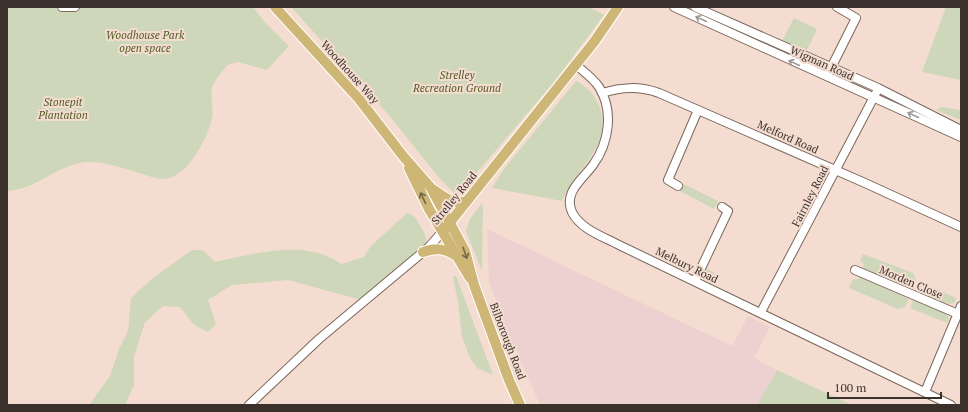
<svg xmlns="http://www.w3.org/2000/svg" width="968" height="412" font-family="'PT Serif',serif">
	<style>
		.education { fill: #ecd1d0 }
		.green { fill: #ced7ba }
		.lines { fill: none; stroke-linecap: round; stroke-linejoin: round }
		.minor-casing { stroke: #7b675b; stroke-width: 10 }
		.major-casing { stroke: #fff; stroke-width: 12 }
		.minor { stroke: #fff; stroke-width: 8 }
		.major { stroke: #ceb676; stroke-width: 10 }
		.oneway { stroke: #9c9896 }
		.oneway2 { stroke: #75664a }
		.labels { text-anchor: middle; stroke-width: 4; stroke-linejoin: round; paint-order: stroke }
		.park-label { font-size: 11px; font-style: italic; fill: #4f5d26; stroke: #f4ddd0 }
		.street-label { font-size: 11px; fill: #3a312c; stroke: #f4ddd0 }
	</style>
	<rect width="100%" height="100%" fill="#f4ddd0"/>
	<path class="education" d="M 487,229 L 732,346 L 748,316 L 770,327 L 754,358 L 777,370 L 757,405 L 540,405 L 510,337 L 489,282 Z"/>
	<g class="green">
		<path d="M 7,7 L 49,7 L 76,12 L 80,7 L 253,7 L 263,20 L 289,46 L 267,70 L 238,62 L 227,65 C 223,71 214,80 212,88 C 210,97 214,108 212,118 C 208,138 187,179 163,179 C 156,179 149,176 143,174 C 125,169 104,161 86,162 C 56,165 36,190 7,191 Z"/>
		<path d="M 291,7 L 589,7 L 604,15 L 554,82 L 457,196 L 441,180 L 387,113 Z"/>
		<path d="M 946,7 L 961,7 L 961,80 L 922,72 Z"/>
		<path d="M 794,18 L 817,29 L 806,52 L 782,41 Z"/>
		<path d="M 576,81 C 588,87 595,95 600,108 C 613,148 574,169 562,201 L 492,188 L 503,170 Z"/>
		<path d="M 941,107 L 961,110 L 961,120 L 936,110 Z"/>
		<path d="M 682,183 L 718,201 L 714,209 L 678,190 Z"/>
		<path d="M 482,203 L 483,209 L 482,271 L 466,231 L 470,219 Z"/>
		<path d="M 407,213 L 414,216 L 424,232 L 427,244 L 361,300 L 288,280 L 232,285 L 208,300 L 216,324 L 208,332 L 194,325 L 180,307 L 163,306 L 145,322 L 134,357 L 134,385 L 125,405 L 89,405 L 110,376 L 119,349 L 128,331 L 131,298 L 154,277 L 192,250 L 203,250 L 215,262 C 254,254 306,238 341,264 L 364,257 L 370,247 Z"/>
		<path d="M 863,254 L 913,273 L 916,280 L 914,286 L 905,287 L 865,270 L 863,268 L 864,264 L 860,261 Z"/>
		<path d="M 705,268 L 716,274 L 711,284 L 706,281 L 703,275 Z"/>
		<path d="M 456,276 L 493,375 L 477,368 L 470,358 L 462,337 L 458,302 L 453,277 Z"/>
		<path d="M 860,276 L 909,299 L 905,307 L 898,309 L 849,288 L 853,279 L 858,279 Z"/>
		<path d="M 919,281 L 956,298 L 954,303 C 942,307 925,293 915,288 Z"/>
		<path d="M 918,300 L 946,313 L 949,319 L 947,323 L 910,308 L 913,301 Z"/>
		<path d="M 777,370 L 852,405 L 757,405 Z"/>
	</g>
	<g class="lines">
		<defs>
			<g id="minor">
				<path d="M 62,7 L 75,7"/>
				<path d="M 674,7 L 961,137"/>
				<path d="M 695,7 L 878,88 L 961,130"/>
				<path d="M 575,64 C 583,71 594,79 599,87 C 614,111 609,143 593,165 C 583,179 563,192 572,212 C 580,229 604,237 619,245 L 951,405"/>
				<path d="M 829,72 L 856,18 L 837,7"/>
				<path d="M 602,93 C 622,87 639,86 659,93 L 865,183 L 961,227"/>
				<path d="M 678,186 L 668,180 L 698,110"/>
				<path d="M 855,270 L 958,314"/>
				<path d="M 695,281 L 728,211 L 722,207"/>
				<path d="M 761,312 L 876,93"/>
				<path d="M 925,392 L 961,306"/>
				<path d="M 249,405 L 319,339 L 429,247 L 443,231"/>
			</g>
			<g id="major">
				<path d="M 275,7 L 359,99 L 403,156 L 431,188 L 465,251 L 474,285 L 509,380 L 520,405"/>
				<path d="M 409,168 L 429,209 L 470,278"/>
				<path d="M 434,190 C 445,198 454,205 467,201"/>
				<path d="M 443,231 L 594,42 L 618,7"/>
				<path d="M 423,252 C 435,248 444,248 455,255"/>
			</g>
		</defs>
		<use href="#minor" class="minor-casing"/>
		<use href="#major" class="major-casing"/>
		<use href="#minor" class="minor"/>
		<use href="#major" class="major"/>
	</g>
	<defs><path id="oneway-shaft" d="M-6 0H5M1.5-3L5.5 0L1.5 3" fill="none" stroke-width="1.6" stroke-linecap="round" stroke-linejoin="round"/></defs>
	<g class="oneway">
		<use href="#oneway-shaft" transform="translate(701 19) rotate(-155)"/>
		<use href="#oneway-shaft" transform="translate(794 63) rotate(-155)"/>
		<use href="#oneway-shaft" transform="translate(913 115) rotate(-155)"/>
	</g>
	<g class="oneway2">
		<use href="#oneway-shaft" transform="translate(423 198) rotate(-116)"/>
		<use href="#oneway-shaft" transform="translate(465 253) rotate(71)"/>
	</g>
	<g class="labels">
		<g class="park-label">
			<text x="145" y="39">Woodhouse Park<tspan x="145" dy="13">open space</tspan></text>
			<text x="457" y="79">Strelley<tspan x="457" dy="13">Recreation Ground</tspan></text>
			<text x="63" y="106">Stonepit<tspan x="63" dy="13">Plantation</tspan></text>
		</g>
		<g class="street-label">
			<text transform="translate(822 63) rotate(24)" y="4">Wigman Road</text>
			<text transform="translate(350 72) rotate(48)" y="4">Woodhouse Way</text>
			<text transform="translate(788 137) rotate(24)" y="4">Melford Road</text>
			<text transform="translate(810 196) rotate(-63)" y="4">Fairnley Road</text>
			<text transform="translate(454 198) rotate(-51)" y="4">Strelley Road</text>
			<text transform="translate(687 265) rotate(26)" y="4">Melbury Road</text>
			<text transform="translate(911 282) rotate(23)" y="4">Morden Close</text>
			<text transform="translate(508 341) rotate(69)" y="4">Bilborough Road</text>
		</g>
	</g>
	<rect width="968" height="412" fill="none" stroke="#3a312c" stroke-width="16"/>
	<path d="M828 392v6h113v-6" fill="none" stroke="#3a312c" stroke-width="2"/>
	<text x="834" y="392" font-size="12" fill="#3a312c" stroke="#f4ddd0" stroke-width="3" paint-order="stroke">100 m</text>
</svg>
